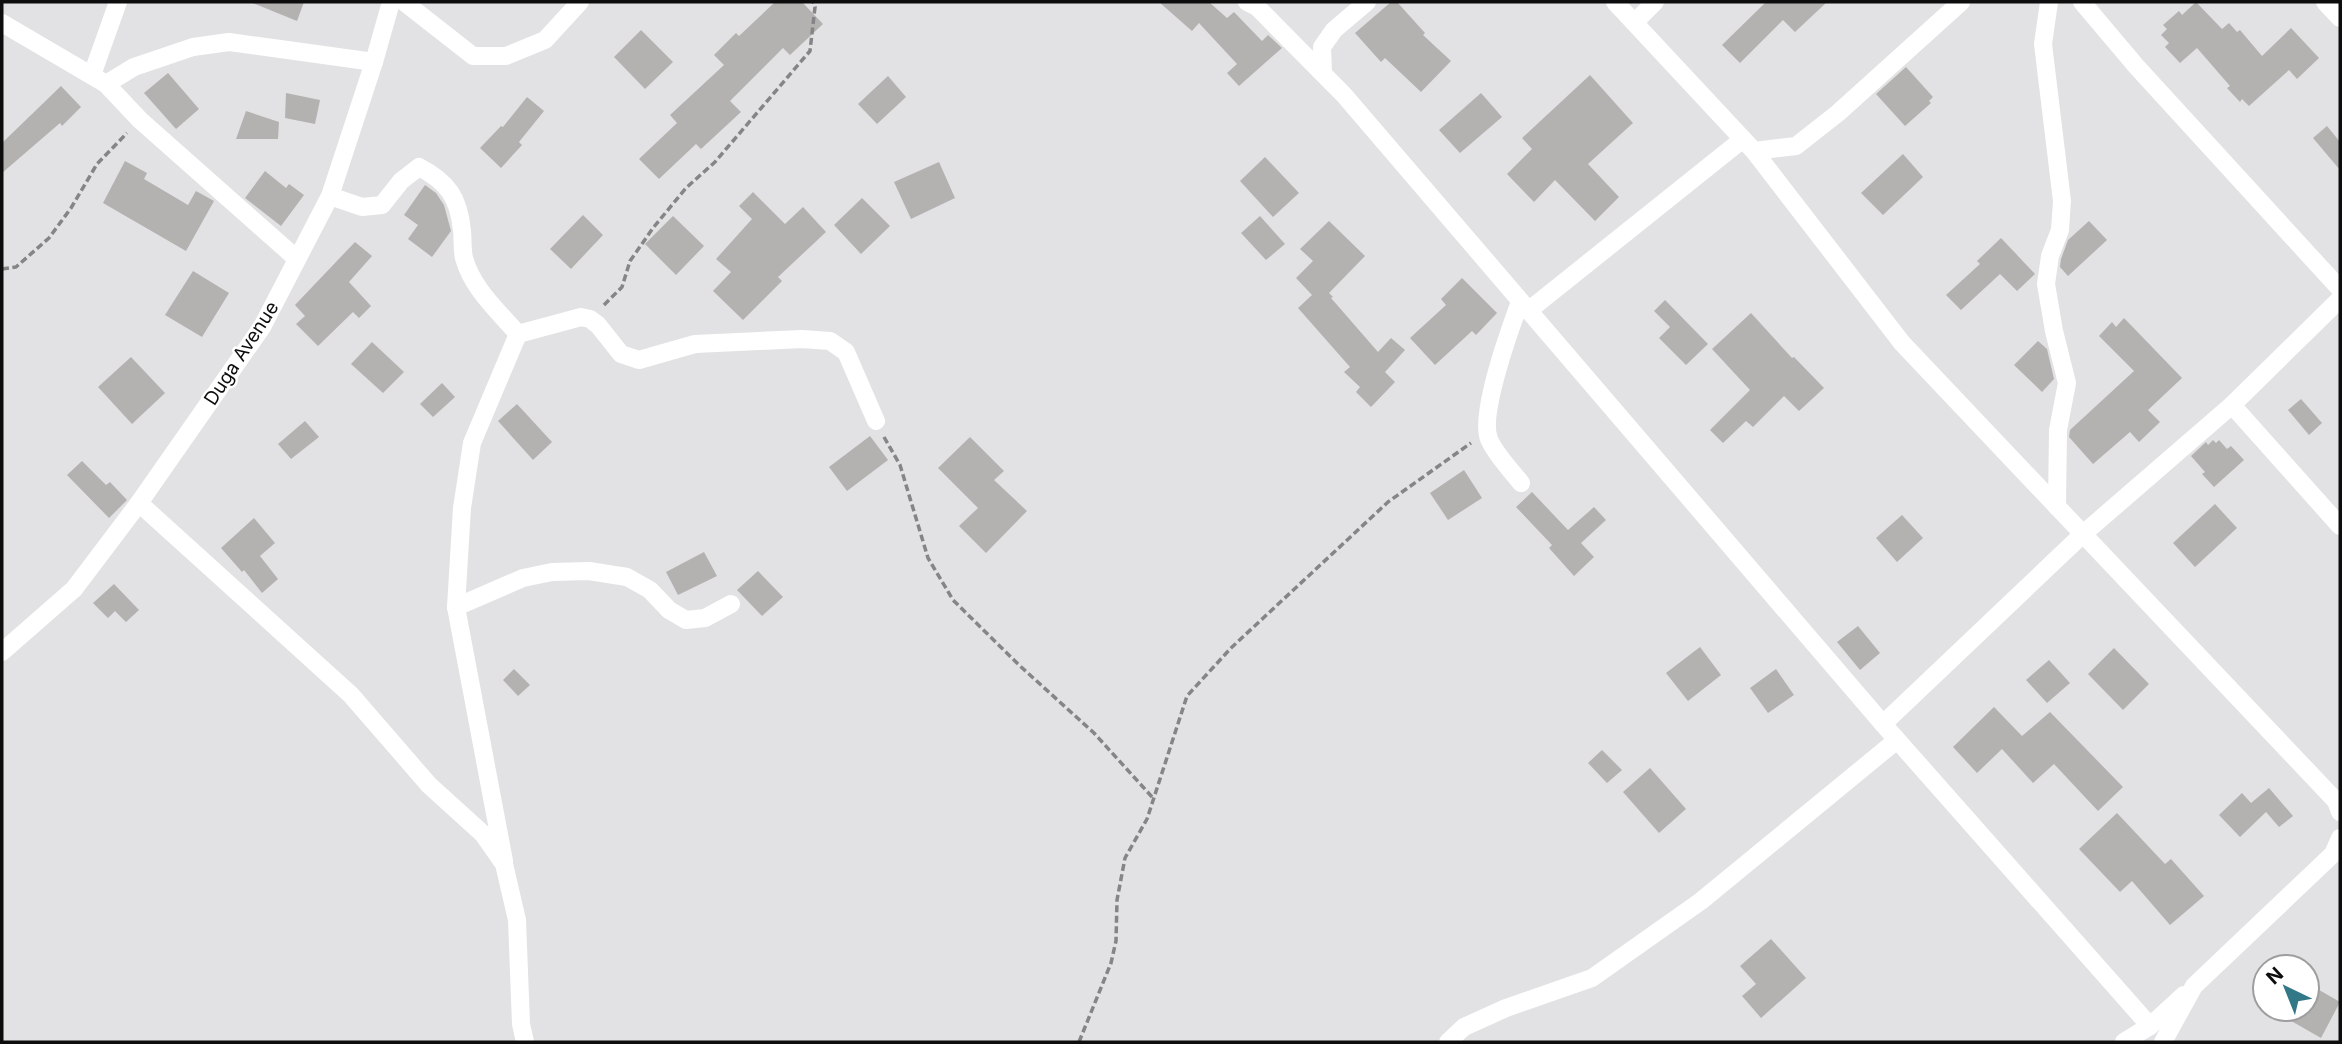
<svg xmlns="http://www.w3.org/2000/svg" width="2342" height="1044" font-family="Inter,sans-serif">
	<style>
		.building { fill: #b4b2b1 }
		.lines { fill: none; stroke-linecap: round; stroke-linejoin: round }
		.path { stroke: #858587; stroke-width: 3.5; stroke-dasharray: 7 3.5; stroke-linecap: butt }
		.street { stroke: #fff; stroke-width: 18 }
		.labels { text-anchor: middle; stroke-width: 5; stroke-linejoin: round; paint-order: stroke }
		.street-label { font-size: 19px; fill: #0d0d0e; stroke: #fff }
	</style>
	<rect width="100%" height="100%" fill="#e2e2e4"/>
	<g class="building">
		<path d="M 250,2 L 304,2 L 297,21 Z"/>
		<path d="M 775,2 L 802,2 L 823,24 L 790,55 L 783,48 L 730,101 L 741,112 L 701,149 L 696,144 L 659,179 L 639,159 L 677,123 L 670,115 L 724,65 L 714,55 L 736,33 L 739,36 Z"/>
		<path d="M 1159,2 L 1209,2 L 1227,18 L 1234,12 L 1262,41 L 1268,35 L 1282,48 L 1239,86 L 1227,73 L 1237,64 L 1199,23 L 1192,31 Z"/>
		<path d="M 1391,2 L 1397,2 L 1425,33 L 1423,35 L 1451,61 L 1421,92 L 1385,58 L 1381,62 L 1355,33 Z"/>
		<path d="M 1766,2 L 1827,2 L 1795,32 L 1783,20 L 1740,63 L 1722,45 Z"/>
		<path d="M 2196,2 L 2222,29 L 2229,23 L 2237,32 L 2240,30 L 2262,56 L 2291,28 L 2319,58 L 2297,79 L 2289,70 L 2249,106 L 2242,99 L 2240,102 L 2227,88 L 2230,86 L 2197,48 L 2180,63 L 2165,47 L 2169,43 L 2161,35 L 2167,29 L 2163,25 L 2179,11 L 2182,15 Z"/>
		<path d="M 641,30 L 673,62 L 645,89 L 614,57 Z"/>
		<path d="M 1906,67 L 1933,97 L 1929,101 L 1931,103 L 1905,126 L 1876,94 Z"/>
		<path d="M 168,73 L 199,109 L 176,129 L 144,93 Z"/>
		<path d="M 1590,75 L 1633,123 L 1588,164 L 1619,197 L 1595,221 L 1555,180 L 1534,202 L 1507,174 L 1532,149 L 1522,138 Z"/>
		<path d="M 888,76 L 906,97 L 877,124 L 858,104 Z"/>
		<path d="M 61,86 L 81,107 L 62,126 L 60,123 L 2,173 L 2,143 Z"/>
		<path d="M 286,93 L 320,100 L 315,124 L 285,118 Z"/>
		<path d="M 1481,93 L 1502,117 L 1460,153 L 1439,130 Z"/>
		<path d="M 527,97 L 544,111 L 519,142 L 522,145 L 501,168 L 480,148 L 501,126 L 503,127 Z"/>
		<path d="M 246,111 L 279,122 L 278,139 L 236,139 Z"/>
		<path d="M 2327,126 L 2340,142 L 2340,170 L 2313,138 Z"/>
		<path d="M 1903,154 L 1923,177 L 1883,215 L 1861,193 Z"/>
		<path d="M 1265,157 L 1299,193 L 1273,217 L 1240,181 Z"/>
		<path d="M 125,161 L 147,173 L 144,179 L 188,205 L 196,191 L 214,201 L 186,251 L 103,203 Z"/>
		<path d="M 939,162 L 955,198 L 911,219 L 894,182 Z"/>
		<path d="M 265,171 L 286,188 L 289,184 L 304,195 L 281,226 L 245,198 Z"/>
		<path d="M 425,185 L 436,193 L 444,205 L 451,231 L 432,257 L 408,239 L 418,225 L 404,215 Z"/>
		<path d="M 753,192 L 785,224 L 803,207 L 826,232 L 778,277 L 782,281 L 743,320 L 713,291 L 731,272 L 716,259 L 752,219 L 739,206 Z"/>
		<path d="M 862,198 L 890,226 L 861,254 L 834,225 Z"/>
		<path d="M 583,215 L 603,235 L 571,269 L 550,249 Z"/>
		<path d="M 673,216 L 704,246 L 676,275 L 645,244 Z"/>
		<path d="M 1260,216 L 1285,244 L 1266,260 L 1241,233 Z"/>
		<path d="M 1329,221 L 1365,256 L 1329,293 L 1333,297 L 1331,298 L 1378,352 L 1391,338 L 1405,350 L 1385,372 L 1395,382 L 1371,407 L 1356,392 L 1360,387 L 1344,372 L 1350,367 L 1298,308 L 1312,295 L 1296,278 L 1313,261 L 1300,249 Z"/>
		<path d="M 2089,221 L 2107,240 L 2068,276 L 2060,267 L 2061,259 L 2068,240 Z"/>
		<path d="M 2001,238 L 2035,274 L 2017,291 L 2000,274 L 1961,310 L 1946,295 L 1980,264 L 1977,261 Z"/>
		<path d="M 355,242 L 372,256 L 349,282 L 371,306 L 359,318 L 353,312 L 318,346 L 296,324 L 305,316 L 295,305 Z"/>
		<path d="M 193,271 L 229,293 L 202,337 L 165,315 Z"/>
		<path d="M 1462,278 L 1497,313 L 1476,335 L 1472,331 L 1435,365 L 1410,338 L 1446,305 L 1441,299 Z"/>
		<path d="M 1665,300 L 1708,344 L 1686,365 L 1659,338 L 1670,327 L 1654,311 Z"/>
		<path d="M 1751,313 L 1792,358 L 1794,357 L 1824,388 L 1799,411 L 1784,396 L 1753,427 L 1746,421 L 1723,443 L 1710,430 L 1750,390 L 1712,349 Z"/>
		<path d="M 2124,318 L 2182,378 L 2148,410 L 2160,422 L 2139,442 L 2130,432 L 2093,464 L 2069,437 L 2070,430 L 2134,371 L 2099,336 L 2112,322 L 2116,327 Z"/>
		<path d="M 2038,341 L 2047,349 L 2054,379 L 2042,392 L 2014,365 Z"/>
		<path d="M 372,342 L 404,372 L 383,393 L 351,364 Z"/>
		<path d="M 131,357 L 165,393 L 132,424 L 98,387 Z"/>
		<path d="M 442,383 L 455,397 L 433,417 L 420,404 Z"/>
		<path d="M 2301,399 L 2322,423 L 2309,435 L 2288,410 Z"/>
		<path d="M 517,404 L 552,442 L 533,460 L 498,421 Z"/>
		<path d="M 305,421 L 319,437 L 291,459 L 278,444 Z"/>
		<path d="M 870,436 L 888,460 L 847,491 L 829,467 Z"/>
		<path d="M 970,437 L 1004,471 L 994,480 L 1027,511 L 986,553 L 959,526 L 978,508 L 938,468 Z"/>
		<path d="M 2213,440 L 2216,443 L 2219,440 L 2227,449 L 2231,446 L 2244,460 L 2214,487 L 2202,474 L 2205,472 L 2191,456 L 2206,442 L 2208,445 Z"/>
		<path d="M 82,461 L 106,485 L 110,482 L 127,500 L 109,518 L 67,475 Z"/>
		<path d="M 1464,470 L 1482,498 L 1448,520 L 1430,493 Z"/>
		<path d="M 1532,492 L 1568,530 L 1594,507 L 1606,520 L 1581,543 L 1594,557 L 1574,576 L 1549,548 L 1552,545 L 1516,507 Z"/>
		<path d="M 2215,504 L 2237,528 L 2195,567 L 2173,543 Z"/>
		<path d="M 1902,515 L 1923,538 L 1897,562 L 1876,538 Z"/>
		<path d="M 254,518 L 275,543 L 260,556 L 278,579 L 262,593 L 244,570 L 242,572 L 221,548 Z"/>
		<path d="M 704,552 L 717,576 L 678,595 L 666,572 Z"/>
		<path d="M 758,571 L 783,597 L 762,616 L 737,590 Z"/>
		<path d="M 114,584 L 139,610 L 126,622 L 115,611 L 108,618 L 93,603 Z"/>
		<path d="M 1858,626 L 1880,653 L 1860,670 L 1837,642 Z"/>
		<path d="M 1700,647 L 1721,675 L 1688,701 L 1666,673 Z"/>
		<path d="M 2114,648 L 2149,684 L 2123,710 L 2088,674 Z"/>
		<path d="M 2049,660 L 2070,683 L 2047,703 L 2026,680 Z"/>
		<path d="M 514,669 L 530,685 L 518,696 L 503,680 Z"/>
		<path d="M 1776,669 L 1794,695 L 1768,713 L 1750,688 Z"/>
		<path d="M 1994,707 L 2022,736 L 2050,712 L 2123,787 L 2098,811 L 2054,764 L 2033,783 L 2002,749 L 1977,773 L 1953,747 Z"/>
		<path d="M 1602,750 L 1622,770 L 1607,783 L 1588,763 Z"/>
		<path d="M 1650,768 L 1686,809 L 1659,833 L 1623,792 Z"/>
		<path d="M 2269,788 L 2293,816 L 2279,827 L 2266,812 L 2240,837 L 2219,815 L 2242,793 L 2251,803 Z"/>
		<path d="M 2117,813 L 2165,864 L 2171,859 L 2204,896 L 2170,925 L 2132,881 L 2120,892 L 2079,849 Z"/>
		<path d="M 1771,939 L 1806,978 L 1761,1018 L 1742,996 L 1756,984 L 1740,966 Z"/>
		<path d="M 2307,983 L 2340,1002 L 2321,1038 L 2270,1009 L 2307,1009 Z"/>
	</g>
	<g class="lines">
		<g class="path">
			<path d="M 2,269 L 16,267 L 49,238 L 71,208 L 97,164 L 127,133"/>
			<path d="M 604,305 L 622,287 L 630,261 L 653,228 L 686,188 L 715,162 L 810,51 L 815,7 L 813,2"/>
			<path d="M 884,437 L 900,465 L 928,558 L 953,600 L 1019,665 L 1094,733 L 1153,798"/>
			<path d="M 1079,1042 L 1111,963 L 1116,941 L 1117,900 L 1125,858 L 1147,819 L 1187,696 L 1231,648 L 1388,502 L 1471,443"/>
		</g>
		<g class="street">
			<path d="M 404,2 L 473,56 L 506,56 L 545,40 L 580,2"/>
			<path d="M 1247,2 L 1257,7 L 1344,95 L 1883,724 L 2150,1026"/>
			<path d="M 1615,2 L 1754,151 L 1902,343 L 2336,801 L 2340,812"/>
			<path d="M 2049,2 L 2043,44 L 2062,201 L 2060,230 L 2050,256 L 2046,284 L 2054,331 L 2067,383 L 2058,430 L 2057,507"/>
			<path d="M 2082,2 L 2136,66 L 2340,289"/>
			<path d="M 2325,2 L 2340,18"/>
			<path d="M 1636,21 L 1655,2"/>
			<path d="M 2,23 L 106,84 L 140,120 L 297,259"/>
			<path d="M 1323,73 L 1322,47 L 1334,30 L 1367,2"/>
			<path d="M 92,75 L 118,2"/>
			<path d="M 106,84 L 134,67 L 193,47 L 229,42 L 374,62"/>
			<path d="M 1754,151 L 1796,146 L 1838,113 L 1961,2"/>
			<path d="M 330,196 L 362,207 L 382,205 L 401,181 L 419,167 C 448,182 459,198 462,231 C 463,239 462,250 464,258 C 472,288 498,311 518,334 L 581,317 L 590,319 L 598,325 L 621,354 L 639,360 L 695,344 L 802,339 L 830,341 L 846,352 L 876,421"/>
			<path d="M 1520,302 C 1510,329 1479,414 1489,439 C 1495,454 1511,470 1521,483"/>
			<path d="M 1528,311 L 1743,139"/>
			<path d="M 2232,405 L 2340,526"/>
			<path d="M 139,503 L 351,695 L 429,785 L 483,834 L 504,864 L 517,920 L 521,1024 L 525,1042"/>
			<path d="M 456,607 L 523,578 L 552,572 L 589,571 L 627,577 L 650,590 L 669,610 L 686,620 L 705,618 L 731,604"/>
			<path d="M 2,652 L 74,589 L 139,503 L 262,327 L 330,196 L 374,62 L 391,2"/>
			<path d="M 1883,724 L 2083,534 L 2232,405 L 2340,299"/>
			<path d="M 504,861 L 456,607 L 462,508 L 472,443 L 518,334"/>
			<path d="M 1448,1042 L 1464,1027 L 1506,1008 L 1592,978 L 1701,901 L 1897,740"/>
			<path d="M 2124,1042 L 2150,1026 L 2184,995"/>
			<path d="M 2163,1042 L 2194,986 L 2333,854 L 2340,838"/>
		</g>
	</g>
	<g class="labels">
		<g class="street-label">
			<text transform="translate(241 353) rotate(-57)" y="7">Duga Avenue</text>
		</g>
	</g>
	<rect width="2342" height="1044" fill="none" stroke="#0d0d0e" stroke-width="7"/>
	<g transform="translate(2286 988) rotate(317)"><circle r="33" fill="#ffffff" stroke="#9e9e9f" stroke-width="2"/>
	<path d="M0-5L12 26L0 18L-12 26Z" fill="#337887"/>
	<text y="-10" font-size="19" font-weight="bold" text-anchor="middle" fill="#0d0d0e">N</text>
	</g>
</svg>
